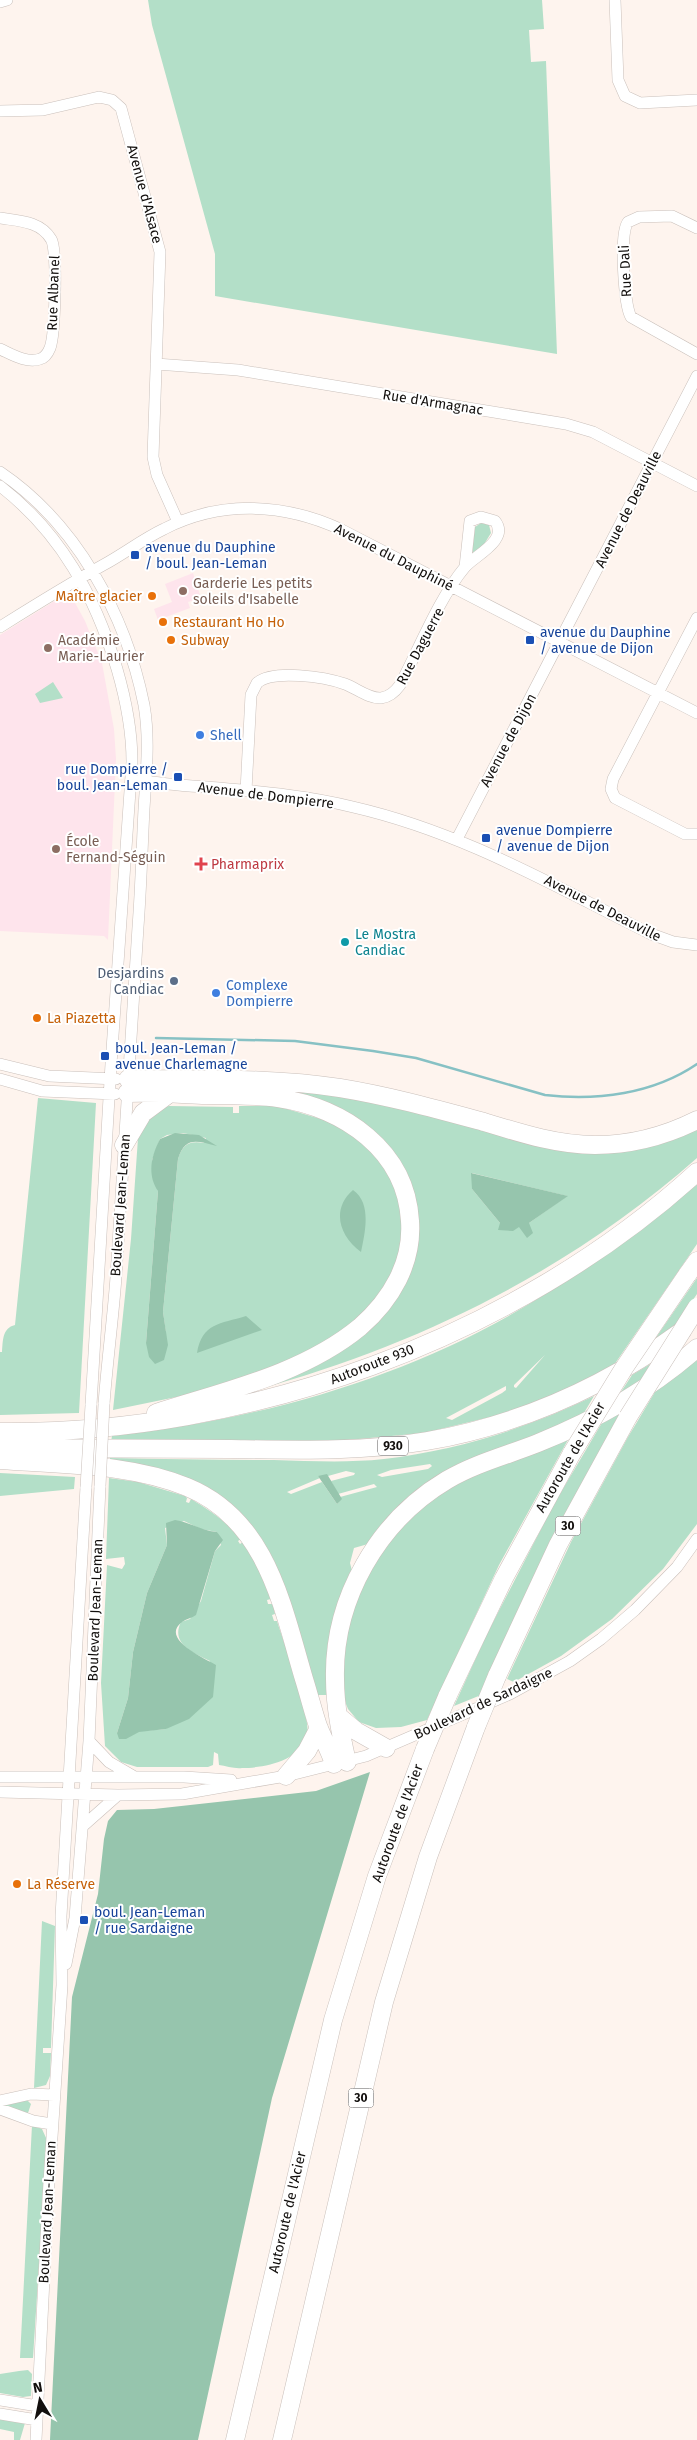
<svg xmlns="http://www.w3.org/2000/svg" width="697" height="2440" font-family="'Fira Sans',sans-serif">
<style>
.education{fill:#fee4ec}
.green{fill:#b3dfc8;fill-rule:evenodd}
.forest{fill:#96c5ad}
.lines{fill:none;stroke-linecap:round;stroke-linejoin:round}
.stream{stroke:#87c1c4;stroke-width:2.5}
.minor-casing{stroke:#cac0bb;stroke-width:12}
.highway-casing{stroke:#cac0bb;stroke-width:19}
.minor{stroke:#fff;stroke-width:11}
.highway{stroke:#fff;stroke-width:18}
.minor-bridge-casing{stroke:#cac0bb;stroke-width:12;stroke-linecap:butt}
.highway-bridge-casing{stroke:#cac0bb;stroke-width:19;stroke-linecap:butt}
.minor-bridge{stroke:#fff;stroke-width:11}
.highway-bridge{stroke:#fff;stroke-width:18}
.transit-dot{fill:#1a4fb4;stroke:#fff;stroke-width:2}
.education-dot{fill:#8d6e63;stroke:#fff;stroke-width:2}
.food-dot{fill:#e8710a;stroke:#fff;stroke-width:2}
.shop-dot{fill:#3f7fe0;stroke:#fff;stroke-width:2}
.health-dot{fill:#e0444e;stroke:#fff;stroke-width:2}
.culture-dot{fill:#0f9aa8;stroke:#fff;stroke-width:2}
.service-dot{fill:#5c6f8a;stroke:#fff;stroke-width:2}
.labels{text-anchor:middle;stroke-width:4;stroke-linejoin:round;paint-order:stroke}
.shield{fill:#fff;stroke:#595756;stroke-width:1}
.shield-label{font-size:12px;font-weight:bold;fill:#120f0d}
.street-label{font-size:14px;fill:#120f0d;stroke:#fff}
.transit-label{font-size:14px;fill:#164399;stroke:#fff;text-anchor:start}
.education-label{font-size:14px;fill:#785e54;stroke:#fff;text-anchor:start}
.food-label{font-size:14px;fill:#c56008;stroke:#fff;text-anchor:start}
.shop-label{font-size:14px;fill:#366cbe;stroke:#fff;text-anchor:start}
.health-label{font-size:14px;fill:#be3a42;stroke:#fff;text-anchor:start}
.culture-label{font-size:14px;fill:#0d838f;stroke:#fff;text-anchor:start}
.service-label{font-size:14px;fill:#4e5e75;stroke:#fff;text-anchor:end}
</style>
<rect width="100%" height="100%" fill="#fef4ee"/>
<!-- education -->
<path class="education" d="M193,573L201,598L188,602L190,608L158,620L154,609L172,602L165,584Z
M69,592L85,621L102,663L114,729L116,759L108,940L104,936L0,931V635Z"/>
<!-- green -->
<path class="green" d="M148,0H542L544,29L529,30L531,62L546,61L557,354L215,296V254L152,25Z
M481,523L489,525L491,533L483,546L472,553L475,527Z
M53,682L63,698L40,703L35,694Z
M291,1087L344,1093L545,1145L697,1127V1158C564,1275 411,1349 241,1394L321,1359L412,1261L392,1153L270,1092ZM472,1173L567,1196L529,1223L519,1227L500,1223L472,1189Z
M38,1098L96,1103L79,1413L0,1415V1352H2C3,1341 2,1328 15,1325Z
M169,1106L233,1107V1113H239V1106H277L341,1125L378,1155L398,1190L404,1240L394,1275L359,1319L324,1344L278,1366L191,1394L113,1410L131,1239L138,1138L146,1119L161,1108ZM183,1133L206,1138L204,1143C189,1140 182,1145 178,1159L163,1312L166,1333L146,1343L158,1191L152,1160L160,1139L167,1135Z
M697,1181V1244L614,1365L579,1384L507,1413L424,1433L337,1441L111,1442L112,1436C274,1418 438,1370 574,1275C616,1245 656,1212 697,1181ZM545,1355L516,1388L514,1387V1385ZM506,1386V1390L502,1393L452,1420L446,1418Z
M697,1278V1294L675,1326L655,1339Z
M697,1359V1524L663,1569L612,1619L561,1656L514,1682L507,1679L571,1542L628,1437L658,1387Z
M652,1363L639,1385L617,1398L632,1375Z
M594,1396L581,1418L486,1456L368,1544L354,1548L350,1563L352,1571L328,1695H318L275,1563L259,1537L235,1509L110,1465V1458C165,1459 219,1460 274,1460C310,1461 348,1463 384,1459C458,1450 528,1428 594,1396ZM430,1464L432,1466L428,1469L382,1477L377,1475L391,1470ZM346,1471L355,1473L354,1475L331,1481L338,1494L374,1484L377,1487L340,1497L341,1499L337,1504L322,1482L291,1494L287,1492L320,1478L318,1476H328Z
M624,1409L481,1695L454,1706L487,1634L554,1504L603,1421Z
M569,1438L499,1565L427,1720L401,1727L376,1728L359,1722L348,1709L344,1699L342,1668L352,1605L390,1537L426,1502L466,1479Z
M0,1473L75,1477L74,1489L0,1496Z
M109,1478L138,1482L185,1496L187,1498L186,1502L189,1503L191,1499C209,1510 228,1522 241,1539L238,1541L240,1544L243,1542L256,1563L271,1599L267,1600L268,1604H273L275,1614L272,1615L274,1621H277C284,1644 312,1716 307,1736C300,1761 264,1768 242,1768C235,1769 226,1766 219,1765L218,1754L214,1752L213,1765L208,1767H137L121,1762L105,1746L101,1683L107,1565L122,1569L125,1564L124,1557L106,1559ZM184,1521L201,1529L217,1532L221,1545L215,1551L201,1601L190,1619L181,1622C170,1644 194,1653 210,1661L166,1729L117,1733L128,1698L133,1652L147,1593L167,1545L165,1528Z
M42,1921L55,1926L51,2048H43V2053H51L50,2076L46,2085L34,2088Z
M27,2100L31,2104L28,2113L5,2106V2104Z
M32,2125L42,2129L47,2140L33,2358H20Z
M19,2371L28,2370L32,2374L31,2396L23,2397L0,2393V2374Z
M0,2418L25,2423L20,2440H14V2432L0,2429Z"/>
<!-- forest -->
<path class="forest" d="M175,1133L199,1135L217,1146C197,1141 185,1136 178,1159L163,1312L168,1345L164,1360L155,1364L149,1357L146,1343L158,1191C147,1175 151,1156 160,1139Z
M471,1173L568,1196L529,1223L533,1233L527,1238L519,1227L513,1231L498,1230L500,1223L472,1189Z
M353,1190C372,1203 365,1233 361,1252C339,1236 331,1209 353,1190Z
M246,1316L262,1330L197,1353C202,1323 220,1324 246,1316Z
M327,1474L342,1499L337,1504L318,1476Z
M175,1520C190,1522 202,1531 217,1532L223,1540L215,1551L196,1615C192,1618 186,1619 182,1622C159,1639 207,1659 216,1665L213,1697L189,1719L166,1729L139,1732L126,1739H119L117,1733L128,1698L133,1652L147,1593L167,1545L166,1523Z
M370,1772L272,2098L198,2440H50L72,1997L98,1894L104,1839L108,1821L117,1810L154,1809L316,1791Z"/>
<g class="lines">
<!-- stream -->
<path class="stream" d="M156,1038L295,1041L373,1051L416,1058L545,1095C597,1101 653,1094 697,1064"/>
<defs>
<path id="minor" d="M615,0L618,80L625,96L640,103L697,100
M0,2L7,0
M0,111L43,110L99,97L112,100L121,108L160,252L153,457L157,475L178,522
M0,218C19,221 40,221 51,239C58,249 55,335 50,348C48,353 44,358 40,359C27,364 11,354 0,349
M697,228L672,216L639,217L628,222C619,233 624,305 631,317L697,354
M156,364L238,370L566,424L593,432L697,486
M0,472C77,524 126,615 144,705C150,739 146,775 144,809C142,848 141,888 138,927C130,1044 124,1160 116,1277C113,1319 107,1362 104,1404
M0,486C61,533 95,596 117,669C126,700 132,729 132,762L111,1064L91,1405
M697,618L613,779L611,789L615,798L685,834H697
M0,627C35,605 69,584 105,564C125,553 143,539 164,529C221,500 283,503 340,529L697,713
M140,780C166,785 193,786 219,788C264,792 309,796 353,807C462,832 552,885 651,934L673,942L697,945
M246,791L251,695L257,683C273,669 325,677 345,684C356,688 369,699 381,698C390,697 395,692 400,685C419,649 439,598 465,567C474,556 510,540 495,521L481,517L470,521L465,567
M457,839L697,376
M0,1064L49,1076L116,1079
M0,1079L42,1091L115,1094
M89,1741L109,1762L133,1776
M0,1777H184L231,1780
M0,1792L118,1795L182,1794L286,1776L366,1756L510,1694L570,1661L601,1639L635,1610L677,1567L697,1539
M83,1826L118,1795
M66,1964L75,1918L89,1741L100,1486
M0,2101L31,2094L54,2095
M0,2109L33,2121L52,2124
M0,2400L38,2406
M0,2414L37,2420
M36,2440L48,2198L62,1985L61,1916L86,1487"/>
<path id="highway" d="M128,1079C198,1080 270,1077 340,1088C389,1096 436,1109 484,1122C520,1133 557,1145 595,1145C631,1145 665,1136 697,1120
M127,1093C153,1092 180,1094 206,1095C230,1095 255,1095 278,1098C344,1108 406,1150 410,1221C413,1263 391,1300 360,1327C303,1374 225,1391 156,1413
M124,1145L143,1113L170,1093
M687,1275L697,1261
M0,1432C247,1435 514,1339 697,1172
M0,1448C77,1448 154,1449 231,1449C296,1450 362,1452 427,1441C519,1425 606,1386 682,1331
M0,1460C61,1465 129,1463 187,1487C267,1520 282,1605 304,1679C309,1695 313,1711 318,1726C323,1739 330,1751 334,1764
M497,1676L558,1545L628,1417
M447,1697L504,1578L572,1453
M338,1716L356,1731L386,1748
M347,1762C341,1735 335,1707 335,1679C333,1599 378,1521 447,1480C476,1463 508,1455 538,1443C595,1420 651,1389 697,1348
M286,1776L307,1751L319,1728
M235,2440L333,2020L377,1876L425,1749
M282,2440L384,2002L428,1857L476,1727"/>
</defs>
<!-- minor casing -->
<use href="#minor" class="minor-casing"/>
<!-- highway casing -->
<use href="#highway" class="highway-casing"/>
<!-- minor -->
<use href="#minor" class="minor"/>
<!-- highway -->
<use href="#highway" class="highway"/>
<defs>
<path id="minor-bridge" d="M100,1486L104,1404
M86,1487L91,1405"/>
<path id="highway-bridge" d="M628,1417L697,1307
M572,1453L624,1368L687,1275
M476,1727L497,1676
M425,1749L447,1697"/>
</defs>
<!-- minor-bridge casing -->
<use href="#minor-bridge" class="minor-bridge-casing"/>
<!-- highway-bridge casing -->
<use href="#highway-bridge" class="highway-bridge-casing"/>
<!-- minor-bridge -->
<use href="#minor-bridge" class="minor-bridge"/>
<!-- highway-bridge -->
<use href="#highway-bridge" class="highway-bridge"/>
</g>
<!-- markers -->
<g class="transit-dot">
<rect x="130" y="550" width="10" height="10" rx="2.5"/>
<rect x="525" y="635" width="10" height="10" rx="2.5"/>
<rect x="173" y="772" width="10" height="10" rx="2.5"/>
<rect x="481" y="833" width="10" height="10" rx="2.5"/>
<rect x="100" y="1051" width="10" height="10" rx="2.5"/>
<rect x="79" y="1915" width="10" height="10" rx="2.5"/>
</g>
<g class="education-dot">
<circle cx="183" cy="591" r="5"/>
<circle cx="48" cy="648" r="5"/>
<circle cx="56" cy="849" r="5"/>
</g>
<g class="food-dot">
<circle cx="152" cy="596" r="5"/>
<circle cx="163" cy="622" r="5"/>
<circle cx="171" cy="640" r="5"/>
<circle cx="37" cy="1018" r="5"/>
<circle cx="17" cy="1884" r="5"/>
</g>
<g class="shop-dot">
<circle cx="200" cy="735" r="5"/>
<circle cx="216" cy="993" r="5"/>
</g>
<path class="health-dot" d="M198.5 856.5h5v5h5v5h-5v5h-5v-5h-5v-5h5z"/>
<circle class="culture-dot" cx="345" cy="942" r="5"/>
<circle class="service-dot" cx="174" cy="981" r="5"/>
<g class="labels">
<!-- shield labels -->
<g class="shield">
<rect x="378" y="1436.5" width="30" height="19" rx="4"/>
<rect x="555.5" y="1516.5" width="25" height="19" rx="4"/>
<rect x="348.5" y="2088.5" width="25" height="19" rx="4"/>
</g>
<g class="shield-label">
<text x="393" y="1450">930</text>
<text x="568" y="1530">30</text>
<text x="361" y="2102">30</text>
</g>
<!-- street labels -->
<g class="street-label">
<text transform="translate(145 194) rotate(75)" y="5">Avenue d'Alsace</text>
<text transform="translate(625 271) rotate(-93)" y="5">Rue Dali</text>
<text transform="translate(53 293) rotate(-88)" y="5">Rue Albanel</text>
<text transform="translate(433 402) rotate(9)" y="5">Rue d'Armagnac</text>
<text transform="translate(628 509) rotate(-63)" y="5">Avenue de Deauville</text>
<text transform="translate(394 557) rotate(27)" y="5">Avenue du Dauphiné</text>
<text transform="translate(420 646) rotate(-62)" y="5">Rue Daguerre</text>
<text transform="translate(508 740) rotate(-62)" y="5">Avenue de Dijon</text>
<text transform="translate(266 795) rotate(7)" y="5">Avenue de Dompierre</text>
<text transform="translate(603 908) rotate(27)" y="5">Avenue de Deauville</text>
<text transform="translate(120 1205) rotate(-86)" y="5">Boulevard Jean-Leman</text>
<text transform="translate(372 1364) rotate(-21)" y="5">Autoroute 930</text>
<text transform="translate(570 1457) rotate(-60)" y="5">Autoroute de l'Acier</text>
<text transform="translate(95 1610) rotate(-88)" y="5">Boulevard Jean-Leman</text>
<text transform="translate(483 1703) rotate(-25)" y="5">Boulevard de Sardaigne</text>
<text transform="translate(397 1823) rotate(-70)" y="5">Autoroute de l'Acier</text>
<text transform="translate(47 2212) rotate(-87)" y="5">Boulevard Jean-Leman</text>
<text transform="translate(287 2212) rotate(-77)" y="5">Autoroute de l'Acier</text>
</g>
<!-- transit labels -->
<g class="transit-label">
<text x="145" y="552">avenue du Dauphine<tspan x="145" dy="16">/ boul. Jean-Leman</tspan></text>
<text x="540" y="637">avenue du Dauphine<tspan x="540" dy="16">/ avenue de Dijon</tspan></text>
<text x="168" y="774" text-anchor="end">rue Dompierre /<tspan x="168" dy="16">boul. Jean-Leman</tspan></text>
<text x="496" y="835">avenue Dompierre<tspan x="496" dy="16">/ avenue de Dijon</tspan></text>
<text x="115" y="1053">boul. Jean-Leman /<tspan x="115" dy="16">avenue Charlemagne</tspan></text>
<text x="94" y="1917">boul. Jean-Leman<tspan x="94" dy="16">/ rue Sardaigne</tspan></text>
</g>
<!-- education labels -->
<g class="education-label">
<text x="193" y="588">Garderie Les petits<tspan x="193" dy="16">soleils d'Isabelle</tspan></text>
<text x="58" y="645">Académie<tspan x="58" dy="16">Marie-Laurier</tspan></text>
<text x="66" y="846">École<tspan x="66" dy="16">Fernand-Séguin</tspan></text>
</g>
<!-- food labels -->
<g class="food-label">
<text x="142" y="601" text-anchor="end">Maître glacier</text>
<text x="173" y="627">Restaurant Ho Ho</text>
<text x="181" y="645">Subway</text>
<text x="47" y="1023">La Piazetta</text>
<text x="27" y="1889">La Réserve</text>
</g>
<!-- shop labels -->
<g class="shop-label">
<text x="210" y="740">Shell</text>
<text x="226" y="990">Complexe<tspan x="226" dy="16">Dompierre</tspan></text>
</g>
<!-- health labels -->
<g class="health-label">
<text x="211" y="869">Pharmaprix</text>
</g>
<!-- culture labels -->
<g class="culture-label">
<text x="355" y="939">Le Mostra<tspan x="355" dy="16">Candiac</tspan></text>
</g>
<!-- service labels -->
<g class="service-label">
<text x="164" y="978">Desjardins<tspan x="164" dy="16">Candiac</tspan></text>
</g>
</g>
<!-- north arrow -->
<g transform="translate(40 2400) rotate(350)" stroke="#ffffff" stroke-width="4" paint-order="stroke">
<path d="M0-4L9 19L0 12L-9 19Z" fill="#120f0d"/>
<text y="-8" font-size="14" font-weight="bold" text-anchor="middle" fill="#120f0d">N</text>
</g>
</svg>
